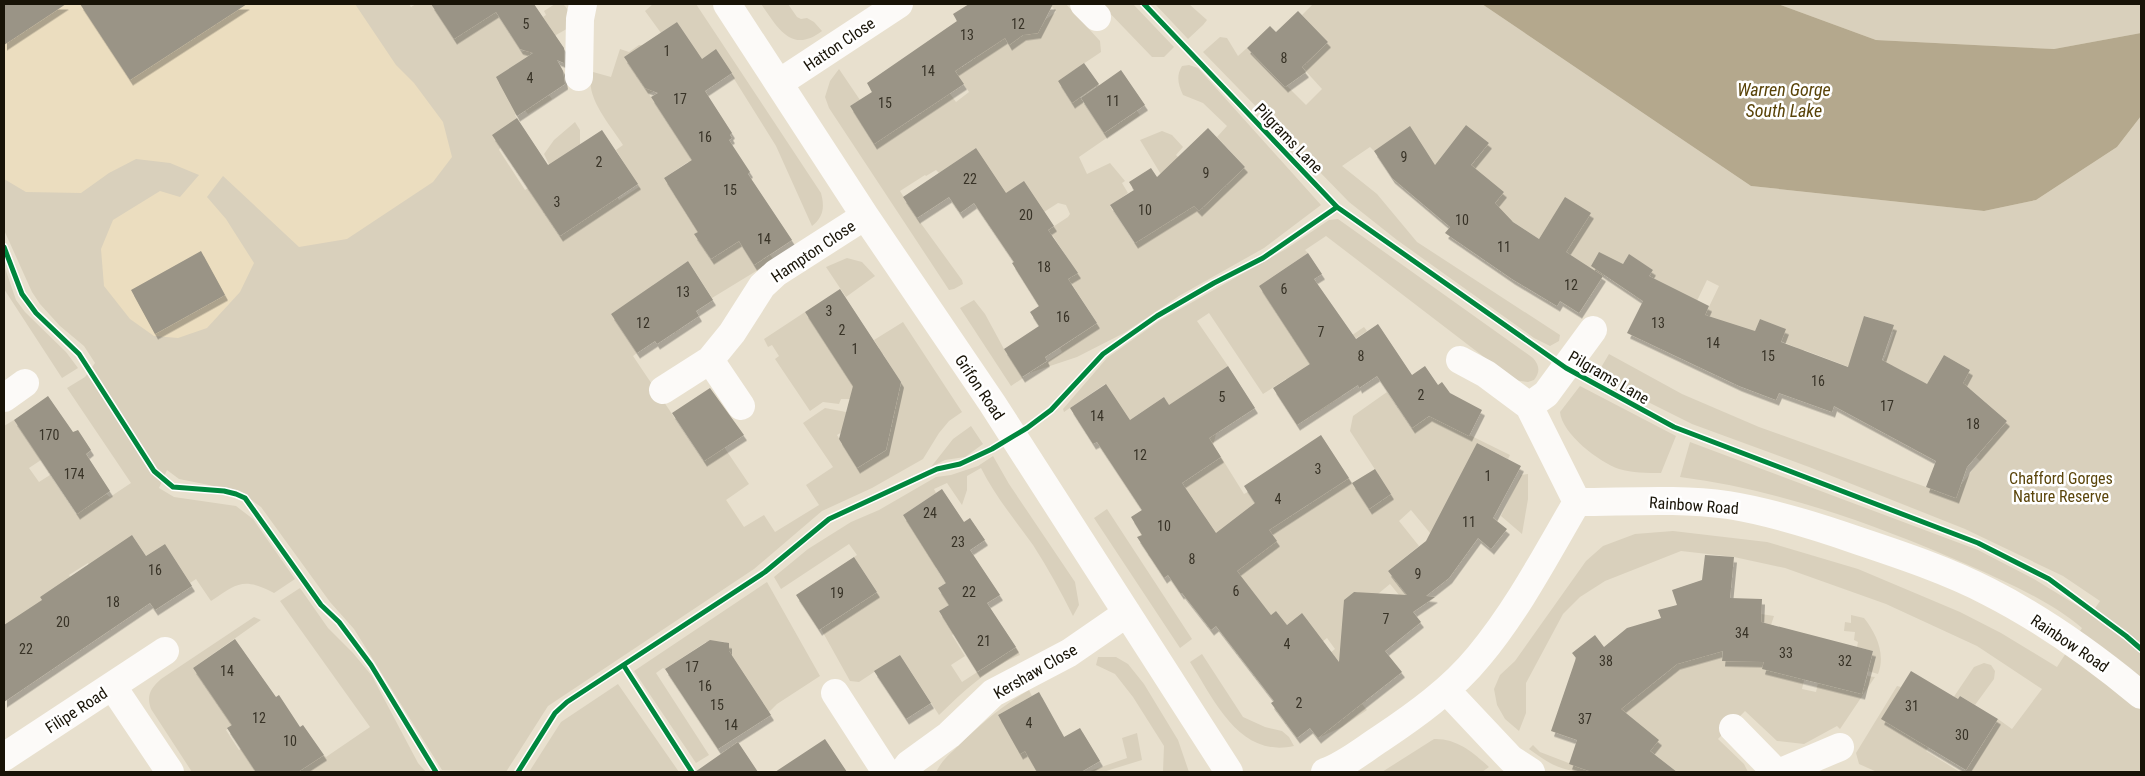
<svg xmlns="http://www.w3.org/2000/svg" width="2145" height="776" font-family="'Roboto Condensed',sans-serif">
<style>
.built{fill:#ebddbf}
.green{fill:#d9d0bc}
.water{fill:#b4a88d}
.building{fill:#9a9486;filter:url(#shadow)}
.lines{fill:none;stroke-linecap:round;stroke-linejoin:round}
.minor{stroke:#fcfaf8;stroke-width:28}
.cycleway-casing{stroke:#fff;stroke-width:8}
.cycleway{stroke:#00873e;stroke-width:5}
.labels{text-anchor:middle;stroke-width:5;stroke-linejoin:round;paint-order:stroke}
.number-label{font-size:14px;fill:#383327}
.street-label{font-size:16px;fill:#181307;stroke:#fff}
.park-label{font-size:16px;fill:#5b450b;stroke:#fff}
.water-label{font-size:18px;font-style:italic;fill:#594308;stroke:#fff}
</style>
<defs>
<filter id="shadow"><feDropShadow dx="3" dy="5.5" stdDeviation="0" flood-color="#0004"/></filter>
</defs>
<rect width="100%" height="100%" fill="#e8e0ce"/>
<!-- built -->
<path class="built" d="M4,4H404L756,546L263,481L4,210Z"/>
<!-- green -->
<path class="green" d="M355,4H409L411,7L416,4H447L456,18L445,25L454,39L495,11L522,52L552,31L543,17L546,15L544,11L555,4H563C570,11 572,17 572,26L556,35L555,41L546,44L500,75L516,83L532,106L549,95L552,99L528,114L524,109L515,115L517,118L499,150L525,190L528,188L560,236L577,224L544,154L554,140L575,122L580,130V153L610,187L619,200L639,187L616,150L623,145C611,126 582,94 593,72L611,77L620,49L629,52L639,45L697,53L677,22L661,33L645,11L653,4H696L821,193C825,208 823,217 812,226L776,146L716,50L649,94L694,163L688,162L664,178L674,194L698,177L724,217L695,234L711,259L739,241L754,265L770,255L774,260L712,298L688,261L653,285L682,327L675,333L647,290L611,314L637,353L633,356L703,460L724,447L749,484L726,500L744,527L764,515L775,532L819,505L806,485L833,467L803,423L825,408L846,412L852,426L837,435L857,468L886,450L901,383L883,354L860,390L850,399H841L839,404L823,402L810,411L775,359L779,356L772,345L768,347L764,339L805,312L844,371L879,348L874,340L903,322L962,412L949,421L939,433L923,459L872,488L822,511L754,569L548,706L506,772L442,770L354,629L330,602L261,507L239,491L179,479L167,470L159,488L174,497L236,506L253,519L295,579L274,593C243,577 238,583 211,601L196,579L190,583L165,544L146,556L132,535L97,577L88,563L69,575L101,624L62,583L40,597L46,606L12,635L4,625V426L14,420L41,460L29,468L39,482L50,475L76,514L106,494L110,497L131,483L67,388L85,377L95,363L84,346L60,326L40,304L32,292L4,230V179L26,192L81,193L109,173L136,159L170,163L199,175L180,197L160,191L113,220L101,249L104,286L130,319L154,336L178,338L207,328L240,292L254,263L226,219L207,197L223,176L299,247L347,239L433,182L452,157L443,122L414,83L396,65Z
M761,4H788L797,17L801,19L807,18L814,22L822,31C791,55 777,26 761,4Z
M982,4L1009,44L1029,31L1038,32L1042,22L1056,12L1050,4H1066L1100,41L1101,52L1058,81L1072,103L1080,97L1104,133L1137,111L1140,115L1079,157L1087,174L1110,163L1125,181L1122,183L1128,193L1110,206L1134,243L1181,214L1165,181L1140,140L1162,131L1172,135L1183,147L1176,155L1184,163L1168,179L1199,211L1245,167L1217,137L1227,126L1203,103L1183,95C1178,84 1176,76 1182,66L1189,65L1198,68L1321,205L1264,248L1179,296L1124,333L1077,357L1029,373L1062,352L1060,348L1097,323L1071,283L1038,304L1036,301L1077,273L1053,236L1020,258L1015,252L1068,217L1070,214L1066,205L1058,203L1044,212L983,209L976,148L939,173L936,170L926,176L925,175L900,191L917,218L962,280L963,284L954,289L949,290L829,108L825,97L830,81L839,69L860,100L850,106L874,143L921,113L897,77L946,88L956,102L969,92L936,42L942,38L962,67L998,42Z
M1101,4H1133L1174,47L1164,57H1152Z
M1155,4H1189L1207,20L1203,25L1188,39Z
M1313,4H1482L1751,186L1984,211L2036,200L2117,147L2141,116V772H1965L1998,719L2012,729L2042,689L1977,646L1886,604L1785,568L1734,557L1681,551L1605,581L1580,597L1563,614L1526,683V713L1519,731L1505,719L1497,705L1494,689L1500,675L1515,661L1586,561L1603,546L1635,534L1673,531L1767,542L1858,569L1960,612L2001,633L2057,667L2082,628C2049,600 2006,582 1966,564C1874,524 1780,490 1680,477L1690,442L1978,550L2034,579L2091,614L2100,601L2063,576L1965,529L1809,467L1692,424L1596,376L1609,354L1682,394L1759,427L1926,487L1960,486L1980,461L1976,457L2007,421L1970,389L1954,398L1970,370L1944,355L1920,396L1910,375L1893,366L1886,369L1864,394L1886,356L1894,332L1892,331L1893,325L1865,316L1849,367L1804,350L1787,395L1779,393L1797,348L1781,341L1785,329L1760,319L1755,331L1742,333L1702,314L1706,313L1719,286L1707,280L1694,307L1643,301L1635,296L1653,270L1629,255L1612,280L1605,275L1603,276L1565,252V198L1539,239L1498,212L1493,206L1504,192L1490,181L1478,195L1460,180L1489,143L1466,125L1435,165L1410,127L1374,151L1370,147L1342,166L1377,194L1417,242L1560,335L1559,341L1550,346L1534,338L1397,240L1349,202L1203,52L1220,37L1227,38L1238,56L1247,48L1284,86L1286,85L1306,105L1322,89L1302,67L1328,42L1302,15Z
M1778,4H2141V33L2054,49L1876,40Z
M1338,219L1533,358C1540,366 1540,372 1534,380L1528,382L1514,380L1326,236L1305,250L1308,253L1259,286L1311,363L1364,327L1367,331L1320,362L1342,396L1318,412L1307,409L1286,379L1263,394L1209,313L1197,321L1228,366L1192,390L1219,431L1216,434L1213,446L1171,409L1164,397L1130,420L1105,384L1064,412L1063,409L1107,358L1159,321L1286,249L1329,220Z
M847,258L862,262L875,276L846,297L826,267Z
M4,265L16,300L25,312L66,352L78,368L62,378L4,289Z
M974,300L985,314L1004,349L1023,378L1011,386L960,308Z
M1580,386L1676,436L1661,473C1647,473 1632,473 1619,469C1599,462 1562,434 1560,412Z
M1387,392L1412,428L1454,399L1443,422L1510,455L1508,459L1477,443L1451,552L1430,533L1411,510L1399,521L1419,546L1388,571L1417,607L1412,611L1390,584L1367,603L1358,592H1354L1344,600L1354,685L1366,701L1362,704L1367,710L1342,727L1318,738L1310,728L1276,696L1335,649L1327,638L1287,670L1302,613L1287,625L1276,611L1271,615L1239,575L1196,603L1251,560H1153L1148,555L1205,517L1193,499L1178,509L1167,493L1221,457L1244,494L1248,492L1271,528L1308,505L1282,464L1313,501L1349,478L1369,509L1391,494L1350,431L1353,416Z
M971,426L983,444L965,457L945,460L931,467L953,439Z
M993,456L1009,484L1075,582L1079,605L1073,616C1061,592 1048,568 1033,545C1015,520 995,496 981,468L967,476V490L962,505L947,483L934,489L936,493L903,515L925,548L943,563L936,568L944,581L972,566L938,588L949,605L939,611L947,624L991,610L952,635L965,656L951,665L962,682L1016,647L1020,655C988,668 964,691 939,715L900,655L859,682L850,681L821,629L877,592L854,557L857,555L849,544L781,589L774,577L808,549L851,522L879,510L936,477L951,475L978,466Z
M1528,474V499L1522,534L1501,516L1521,475Z
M1107,509L1192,639L1180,648L1094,518Z
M767,582L820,676L777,704L759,722L729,659V648L725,642L716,641L709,646L706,642L665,669L663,668L656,673L709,755L696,763L634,671Z
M300,588L328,628L353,653L372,676L418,763L426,772H298L324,755L326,757L370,727L280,601Z
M1761,614L1774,616L1771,625H1774L1763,669L1799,678L1810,636L1814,637L1802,689L1816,692L1818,683L1859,693L1862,684H1865L1867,676L1875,677L1840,729L1837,726L1804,744L1777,741L1745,711L1718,739L1744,764L1748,772H1677L1650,751L1646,730L1612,772H1597L1620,708L1665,674L1663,668L1724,622L1722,661Z
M1851,615L1864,618C1876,633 1886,654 1878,674L1868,671L1873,651L1857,647L1858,642L1854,640L1855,632L1844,631L1845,622L1851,623Z
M254,617L261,620L193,668L233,725L226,730L239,750L285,721L254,769L256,772H192L151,709C146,695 151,688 161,679Z
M1202,654L1243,717L1265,727L1282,731L1289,737L1294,746C1239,758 1215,701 1190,662Z
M1098,657H1116L1128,664L1144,684L1178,740L1189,772H1163L1164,746L1133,697L1115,674L1096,665Z
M1984,663L1991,665L1995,671L1994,679L1975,705L1960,696L1926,751L1960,772H1877L1859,764L1856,753L1897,686L1901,687L1882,719L1915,739L1953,698L1974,667Z
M618,684L679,772H529L561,722Z
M1029,690L1032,696L998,715L1020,753L1061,731L1064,737L1035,767L1037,772H936C944,758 947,757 958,746C981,724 1002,706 1029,690Z
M1137,733L1142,760L1103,772H1087L1127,758L1122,738Z
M1434,739C1456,738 1473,752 1489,767L1482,772H1382Z
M1533,745L1540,752L1592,772C1563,772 1552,766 1529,749Z"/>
<!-- water -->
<path class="water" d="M1482,4H1778L1876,40L2054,49L2141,33V116L2117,147L2036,200L1984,211L1751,186Z"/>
<!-- building -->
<path class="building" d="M4,4H66L4,45Z
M80,4H247L130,80Z
M431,4H534L564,48V63L557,60L563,71L565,84L517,116L496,77L533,53L520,49L496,12L454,39Z
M969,4H1053L1038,33L1023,35L1009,45L1005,38L955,71L964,84L874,144L850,106L872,92L867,83L957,21L953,14Z
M1298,11L1328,42L1302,67L1306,72L1285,87L1247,48L1270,26L1276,32Z
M677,22L702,59L716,49L732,73L705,91L732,133L730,135L732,138L729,140L750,172L748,174L792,240L754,265L739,241L711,259L694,234L698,232L664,178L692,160L651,97L658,93L645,88L624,57Z
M1084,63L1099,84L1072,103L1058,81Z
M1121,70L1145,105L1104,133L1081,98Z
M517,118L548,165L602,130L638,184L560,236L492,135Z
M1466,125L1489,143L1471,165L1504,192L1495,203L1513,222L1539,239L1565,197L1591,213L1566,252L1603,276L1579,313L1560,301L1557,306L1512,279L1445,233L1450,227L1392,178L1374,151L1410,126L1435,165Z
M1208,128L1245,167L1199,211L1194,206L1135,243L1110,205L1134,190L1129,182L1151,168L1157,177Z
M976,148L1006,193L1024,181L1054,226L1048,230L1078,273L1068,279L1097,323L1045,357L1047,361L1022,377L1004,349L1039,326L1030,312L1039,306L1012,263L1014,262L974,203L960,213L949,197L917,218L903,197Z
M201,251L225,295L155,334L131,290Z
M1599,252L1623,264L1629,254L1653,270L1649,276L1709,306L1705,315L1755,331L1760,319L1786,329L1781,342L1848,367L1864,316L1894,325L1882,360L1927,384L1944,355L1970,370L1963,383L2007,421L1967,467L1956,498L1926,487L1936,461L1834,406L1832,412L1779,393L1776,400L1739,386L1627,333L1643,301L1591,266Z
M1308,253L1322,274L1314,279L1356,339L1378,324L1412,375L1425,366L1438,385L1442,382L1450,393L1482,410L1469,436L1429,416L1412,428L1377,376L1359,388L1358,385L1297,425L1273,388L1310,364L1259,286Z
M688,261L713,300L696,311L699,316L657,344L655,341L637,353L611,314Z
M840,289L901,382L886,450L857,468L839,439L853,386L805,312Z
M1228,366L1255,408L1209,438L1221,457L1182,483L1216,533L1255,503L1244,486L1321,435L1349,478L1269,530L1277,541L1237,571L1271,615L1276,611L1287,625L1302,613L1339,662L1344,600L1354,592L1407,595L1388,571L1426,541L1477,443L1521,466L1493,518L1507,529L1491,549L1478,538L1449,578L1426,596L1435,597L1413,612L1421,622L1385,651L1402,672L1318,738L1310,728L1297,738L1271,703L1274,701L1216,626L1211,630L1182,593L1181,594L1168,575L1164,578L1137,537L1142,535L1131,517L1142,510L1097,442L1093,444L1070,408L1106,384L1130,420L1164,397L1169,405Z
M710,388L744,435L704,461L672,413Z
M48,396L73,432L78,430L91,450L86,454L110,491L77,514L14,420Z
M1375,469L1391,494L1369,509L1352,483Z
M942,489L964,522L970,518L985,540L970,550L1000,595L987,603L1016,647L977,672L939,611L949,605L938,588L946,583L903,515Z
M132,535L146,556L165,544L192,586L155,610L150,603L4,702V625L42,600L40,597Z
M1705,555L1734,557L1730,598L1762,599L1761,622L1873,651L1862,694L1762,669L1764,662L1722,661L1723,651L1677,664L1621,709L1659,740L1650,751L1677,772H1592L1569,764L1577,740L1551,731L1576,658L1572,653L1595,635L1604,647L1627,628L1661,618L1658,610L1677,605L1672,590L1702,580Z
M854,557L877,592L819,630L796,595Z
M235,639L276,697L279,695L300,727L303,725L324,755L298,772H256L227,728L232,725L193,668Z
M710,640L729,643V651L771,715L718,749L665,669Z
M900,655L931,703L906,719L874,671Z
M1911,671L1958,699L1960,696L1998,719L1966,770L1881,719Z
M1039,692L1064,737L1080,728L1100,761L1081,772H1037L1025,751L1020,754L998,715Z
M825,739L847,772H775Z
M738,742L758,772H695Z"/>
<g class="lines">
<!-- minor -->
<path class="minor" d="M727,4L865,216L992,403L1229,772
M1084,4L1097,17
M579,77L580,19L583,4
M779,83L899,4
M710,360L741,406
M1460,360L1486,374L1529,406
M663,390L710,360L732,333L762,286L776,273L865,216
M4,398L25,383
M1577,502L1529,406L1546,394L1593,330
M113,687L170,772
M1446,690L1511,759L1531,772
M835,693L886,772
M1733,728L1776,772
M4,757L165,651
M903,772L909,764L949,735L993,693L1069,653L1127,613
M1325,772C1345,765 1363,750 1380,739C1416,715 1452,689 1479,656C1518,609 1546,555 1577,502C1627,502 1678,498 1728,505C1772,512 1816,526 1859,541C1901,555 1949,571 1989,592C2044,620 2094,656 2141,695
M1781,772L1840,747"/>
<defs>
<path id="cycleway" d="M1144,4L1337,207L1566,368L1674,427L1978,543L2049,579L2126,636L2141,649
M4,247L22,294L36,313L79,354L154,471L173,487L224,491L236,494L245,498L321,605L339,622L371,665L436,772
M624,666L692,772
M518,772L555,713L567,702L765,572L829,519L937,469L960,464L992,449L1027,428L1051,410L1103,354L1157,316L1214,283L1263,258L1337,207"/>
</defs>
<!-- cycleway casing -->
<use href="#cycleway" class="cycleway-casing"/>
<!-- cycleway -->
<use href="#cycleway" class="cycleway"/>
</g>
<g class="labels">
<!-- number labels -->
<g class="number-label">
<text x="526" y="29">5</text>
<text x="1018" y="29">12</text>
<text x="967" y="40">13</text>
<text x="667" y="56">1</text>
<text x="1284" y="63">8</text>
<text x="928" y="76">14</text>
<text x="530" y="83">4</text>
<text x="680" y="104">17</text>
<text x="1113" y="106">11</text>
<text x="885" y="108">15</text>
<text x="705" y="142">16</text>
<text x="1404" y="162">9</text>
<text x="599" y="167">2</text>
<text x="1206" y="178">9</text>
<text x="970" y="184">22</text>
<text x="730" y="195">15</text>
<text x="557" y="207">3</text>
<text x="1145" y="215">10</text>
<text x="1026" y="220">20</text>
<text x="1462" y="225">10</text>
<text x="764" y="244">14</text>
<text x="1504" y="252">11</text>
<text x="1044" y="272">18</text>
<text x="1571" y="290">12</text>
<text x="1284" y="294">6</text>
<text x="683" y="297">13</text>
<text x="829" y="316">3</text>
<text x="1063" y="322">16</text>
<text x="643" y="328">12</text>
<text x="1658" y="328">13</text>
<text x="842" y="335">2</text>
<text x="1321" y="337">7</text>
<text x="1713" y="348">14</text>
<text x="855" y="354">1</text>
<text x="1361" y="361">8</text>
<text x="1768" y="361">15</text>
<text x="1818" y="386">16</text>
<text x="1421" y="400">2</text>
<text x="1222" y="402">5</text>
<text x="1887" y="411">17</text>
<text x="1097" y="421">14</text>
<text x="1973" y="429">18</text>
<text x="49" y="440">170</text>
<text x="1140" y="460">12</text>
<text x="1318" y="474">3</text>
<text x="74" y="479">174</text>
<text x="1488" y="481">1</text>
<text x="1278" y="504">4</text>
<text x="930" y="518">24</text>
<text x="1469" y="527">11</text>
<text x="1164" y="531">10</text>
<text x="958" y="547">23</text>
<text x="1192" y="564">8</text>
<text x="155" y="575">16</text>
<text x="1418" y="579">9</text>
<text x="1236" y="596">6</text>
<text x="969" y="597">22</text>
<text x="837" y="598">19</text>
<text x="113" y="607">18</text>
<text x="1386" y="624">7</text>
<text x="63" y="627">20</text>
<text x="1742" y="638">34</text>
<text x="984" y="646">21</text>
<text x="1287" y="649">4</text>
<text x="26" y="654">22</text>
<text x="1786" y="658">33</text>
<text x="1606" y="666">38</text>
<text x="1845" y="666">32</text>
<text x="692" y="672">17</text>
<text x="227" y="676">14</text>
<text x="705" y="691">16</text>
<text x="1299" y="708">2</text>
<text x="717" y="710">15</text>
<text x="1912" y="711">31</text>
<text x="259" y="723">12</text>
<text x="1585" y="724">37</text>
<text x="1029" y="728">4</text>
<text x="731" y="730">14</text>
<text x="1962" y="740">30</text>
<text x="290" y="746">10</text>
</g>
<!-- street labels -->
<g class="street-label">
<text transform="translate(839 44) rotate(-34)" y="6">Hatton Close</text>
<text transform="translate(1289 138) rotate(46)" y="6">Pilgrams Lane</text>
<text transform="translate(813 251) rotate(-34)" y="6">Hampton Close</text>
<text transform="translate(1609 377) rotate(30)" y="6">Pilgrams Lane</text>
<text transform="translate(980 387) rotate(56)" y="6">Grifon Road</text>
<text transform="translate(1694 505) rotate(4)" y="6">Rainbow Road</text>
<text transform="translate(2070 643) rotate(34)" y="6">Rainbow Road</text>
<text transform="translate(1035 671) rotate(-30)" y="6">Kershaw Close</text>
<text transform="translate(76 710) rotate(-33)" y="6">Filipe Road</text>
</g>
<!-- park labels -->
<g class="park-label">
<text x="2061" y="484">Chafford Gorges<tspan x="2061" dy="18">Nature Reserve</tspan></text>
</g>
<!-- water labels -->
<g class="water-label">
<text x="1784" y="96">Warren Gorge<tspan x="1784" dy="21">South Lake</tspan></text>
</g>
</g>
<!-- border -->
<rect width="2145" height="776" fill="none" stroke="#181307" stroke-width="10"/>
</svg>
